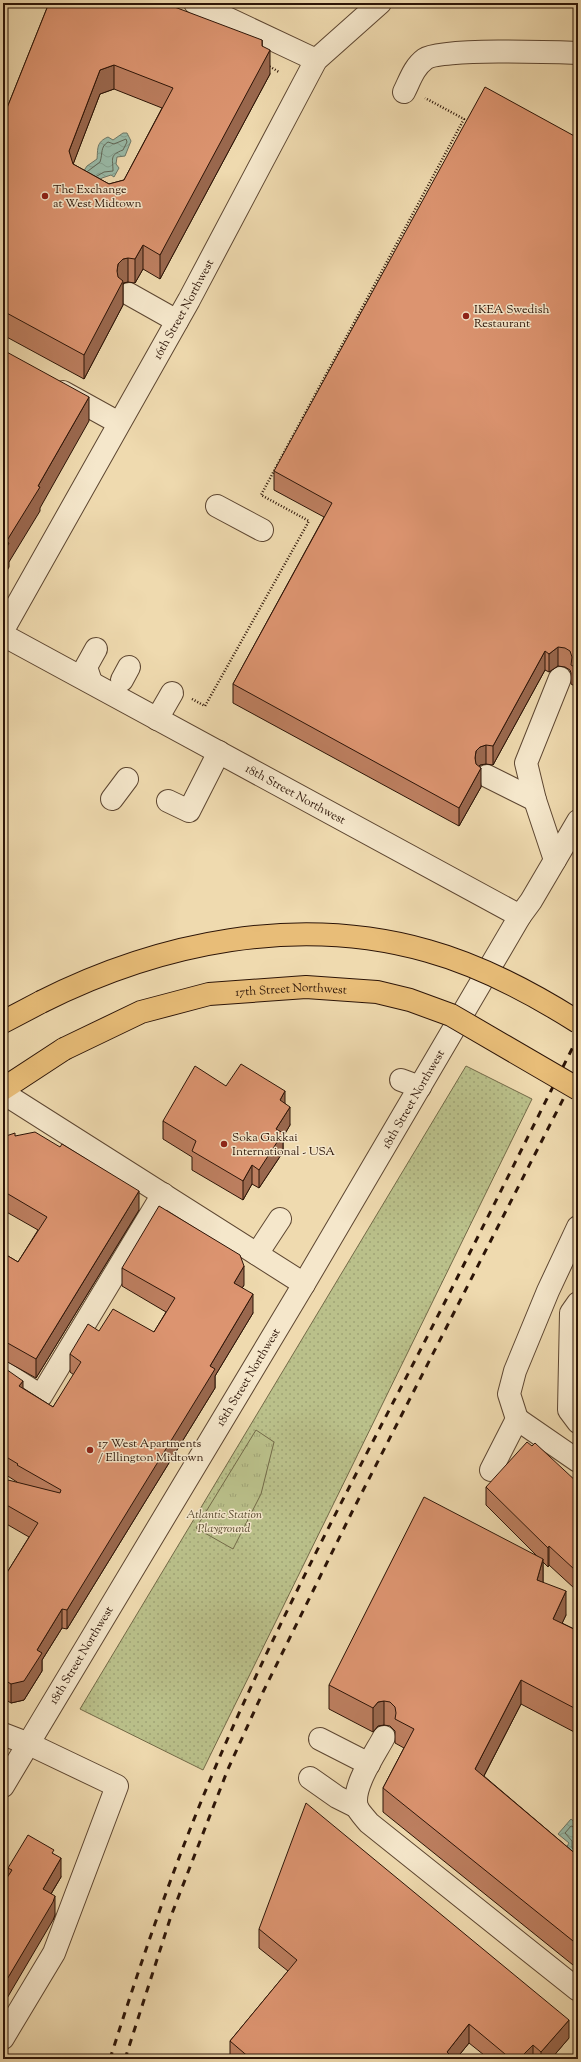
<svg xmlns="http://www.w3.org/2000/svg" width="581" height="2062" font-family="'Sorts Mill Goudy',serif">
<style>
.grass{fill:url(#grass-dots);stroke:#736a48}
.park{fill:url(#park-tufts);stroke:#736a48}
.water{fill:url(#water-waves);stroke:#6e7868}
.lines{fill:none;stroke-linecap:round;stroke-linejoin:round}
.shore{stroke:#636858;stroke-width:1}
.minor-casing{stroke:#5d4631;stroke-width:24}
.major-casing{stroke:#2c1407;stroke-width:24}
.path{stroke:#2c1407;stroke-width:2.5;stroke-dasharray:1 2;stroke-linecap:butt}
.minor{stroke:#f5e7cb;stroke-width:22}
.major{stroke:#e8bd78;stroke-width:22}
.rail{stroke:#2c1407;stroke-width:3;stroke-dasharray:7 7;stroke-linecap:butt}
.major-bridge-casing{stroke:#2c1407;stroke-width:24;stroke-linecap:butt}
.major-bridge{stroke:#e8bd78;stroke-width:22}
.wall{fill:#bd7f60;stroke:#2c1407;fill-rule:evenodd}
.shaded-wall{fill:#9a684e;stroke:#2c1407}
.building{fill:#dc9470;stroke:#2c1407;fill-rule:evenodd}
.poi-dot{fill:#8f2418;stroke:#f5e7cb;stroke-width:1.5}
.labels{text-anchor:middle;stroke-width:3;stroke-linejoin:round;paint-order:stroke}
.poi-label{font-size:12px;fill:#2c1407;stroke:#f5e7cb;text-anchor:start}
.street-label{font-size:12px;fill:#2c1407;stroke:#f5e7cb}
.park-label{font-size:12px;font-style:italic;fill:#57482e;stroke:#f5e7cb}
</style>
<defs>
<pattern id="grass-dots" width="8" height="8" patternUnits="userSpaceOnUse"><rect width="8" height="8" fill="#bac08a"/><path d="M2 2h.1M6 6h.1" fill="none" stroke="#a0a476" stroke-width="1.8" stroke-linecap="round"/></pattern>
<pattern id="park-tufts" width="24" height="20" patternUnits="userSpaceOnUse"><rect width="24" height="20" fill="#bac08a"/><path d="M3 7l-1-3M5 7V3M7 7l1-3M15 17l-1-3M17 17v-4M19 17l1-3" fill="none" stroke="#a0a476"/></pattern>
<pattern id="water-waves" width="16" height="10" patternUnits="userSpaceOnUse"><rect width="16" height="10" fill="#9abba8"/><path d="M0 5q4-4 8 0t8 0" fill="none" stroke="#85a08f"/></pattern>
</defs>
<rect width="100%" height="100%" fill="#efdaaf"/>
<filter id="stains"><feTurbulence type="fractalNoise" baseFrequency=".005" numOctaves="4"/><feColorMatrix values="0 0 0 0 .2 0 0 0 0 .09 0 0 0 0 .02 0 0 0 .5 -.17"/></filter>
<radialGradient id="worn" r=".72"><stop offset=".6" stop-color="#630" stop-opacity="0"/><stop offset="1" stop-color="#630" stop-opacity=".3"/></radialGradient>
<!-- grass -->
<path class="grass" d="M466,1066L532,1099L203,1770L80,1709Z"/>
<!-- park -->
<path class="park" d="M256,1430L274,1442L261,1494L233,1549L196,1528Z"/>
<!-- water -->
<path class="water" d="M123,133H127L131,141L125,156L117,157L116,164L119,168L114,177L111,175L102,178L97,182L83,172L87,166L97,159C98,149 96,142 108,137L113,140Z
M571,1819L578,1825V1858L566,1848L569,1843L558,1834Z"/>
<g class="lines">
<!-- shore -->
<path class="shore" d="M88,171L100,162C103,153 100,147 108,142L114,144L126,139L127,142L123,150C109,155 113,159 113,171L104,172L97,176
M578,1828L571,1826L565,1833L572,1841V1848L578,1853"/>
<defs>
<g id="minor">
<path d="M195,3L316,60"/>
<path d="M404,92C410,80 414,67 425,59C440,48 554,52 578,53"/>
<path d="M129,294L177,321"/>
<path d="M63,392L119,423"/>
<path d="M217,506L262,530"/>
<path id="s1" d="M3,630L189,300L316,60L380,3"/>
<path id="s2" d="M3,635L520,916L304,1284L3,1786"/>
<path d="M122,680L129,667"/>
<path d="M91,682L86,667L96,649"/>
<path d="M157,719L172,693"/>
<path d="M487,776L535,800"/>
<path d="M112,799L127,779"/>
<path d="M168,801L189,811L219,752"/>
<path d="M555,860L535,800L526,763L560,678"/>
<path d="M520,916L531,901L578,821"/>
<path d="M401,1080L420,1087"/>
<path d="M3,1093L304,1284"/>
<path d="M257,1254L280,1219"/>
<path d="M578,1303L571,1313L569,1410L578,1422"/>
<path d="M3,1372L41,1396L163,1194"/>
<path d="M517,1419L509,1394L515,1371L548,1291L578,1227"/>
<path d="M491,1470L517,1419L578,1461"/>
<path d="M3,1734L29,1744L117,1786L54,1953L3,2038"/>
<path d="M384,1737C375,1754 351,1788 357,1807C359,1812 365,1818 369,1823L578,1990"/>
<path d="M320,1739L369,1764"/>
<path d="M310,1778L337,1797L357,1807"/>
</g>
<path id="major" d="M3,1022L41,1002
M3,1089L64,1049"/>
</defs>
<!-- minor casing -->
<use href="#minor" class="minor-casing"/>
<!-- major casing -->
<use href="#major" class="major-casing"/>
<!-- path -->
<path class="path" d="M267,65L279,72
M192,699L205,706L309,521L261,495L464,119L425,98"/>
<!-- minor -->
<use href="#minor" class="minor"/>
<!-- major -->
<use href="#major" class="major"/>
<!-- rail -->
<path class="rail" d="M110,2059C142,1958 176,1859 218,1761C275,1628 343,1499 410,1370C467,1260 522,1148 578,1037
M125,2059L171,1916L228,1769L263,1692L352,1512L578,1070"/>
<defs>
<g id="major-bridge">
<path d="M41,1002C160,942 298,914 428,951C482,966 532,993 578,1022"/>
<path id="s3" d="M64,1049L141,1012L209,994L306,987L377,992L410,1000L451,1015L578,1089"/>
</g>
</defs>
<!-- major-bridge casing -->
<use href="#major-bridge" class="major-bridge-casing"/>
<!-- major-bridge -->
<use href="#major-bridge" class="major-bridge"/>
</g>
<!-- wall -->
<path class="wall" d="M49,3L262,46L270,74L160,279L143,269L135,283L128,282L123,283V305L84,379L3,335V118ZM114,89L162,108L124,180L109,184L73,164L100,94Z
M578,138V688L571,684V673L570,670L565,667L558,666L549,672L545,670L493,765L486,764L480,765L479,767L481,787L459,826L233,703V684L324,517L274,490V471Z
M226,1086L285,1103L290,1125L283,1137V1152L259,1188L252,1184L243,1200L192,1170V1157L163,1139V1121Z
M15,1136L139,1210L36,1378L4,1360H3V1253L18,1262L38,1230L3,1210V1137Z
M122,1268L244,1285L242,1288L253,1313L215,1376V1388L67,1629L62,1628L42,1660V1671L24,1700L11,1703L3,1698V1579L29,1537L3,1522V1487L17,1482L3,1473V1367L23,1388L53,1407L74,1375L70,1372V1354L99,1331L154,1332L166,1312L122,1286Z
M578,1483L574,1588L549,1565L548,1567L543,1562V1582L566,1615L562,1623L578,1631V1734L521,1704L484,1776L578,1856V1969L383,1812V1788L404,1748L395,1743V1731L390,1726L384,1725L378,1726L373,1732L329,1709V1685L538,1557L486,1505V1487Z
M54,1854L61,1877L51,1894L55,1915L53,1920L8,1876V1868Z
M259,1929L569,2038L551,2059H489L469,2043L456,2059H230V2041L288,1971L259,1948Z"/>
<!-- shaded-wall -->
<path class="shaded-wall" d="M262,40V64L270,50V74L160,279V255L262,46Z
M114,65V89L100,94L69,175V151L100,70Z
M143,245V269L135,283V259Z
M128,258V282L123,283V305L84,379V355L117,271L118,264L123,259Z
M89,397V421L40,508V511L9,562V567L3,578V554L6,542Z
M558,647V666L549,672V654Z
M545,651V670L493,765V746Z
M486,745V764L480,765L476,770L475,758L476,751L480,747Z
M481,768V787L459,826V808Z
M285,1091V1110L280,1100Z
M290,1107V1125L283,1137V1152L259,1188V1170L276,1129Z
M252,1165V1184L243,1200V1181Z
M139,1191V1210L36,1378V1359Z
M244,1266V1285L234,1301V1283Z
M253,1294V1313L215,1376V1388L67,1629V1610L210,1366Z
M3,1341H4V1360H3Z
M23,1381V1399L19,1386Z
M549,1546V1565L548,1567V1548Z
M543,1559V1583L537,1580Z
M578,1565V1584L574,1588V1569Z
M566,1591V1615L553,1643V1619Z
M62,1609V1628L42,1660V1671L24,1700L11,1703V1684L37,1650Z
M521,1680V1704L475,1793V1769Z
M384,1701V1725L378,1726L373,1732V1708L378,1702Z
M61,1858V1877L43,1907V1889Z
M55,1896V1915L53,1920L3,2005V1986Z
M569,2020V2038L551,2059H541V2052Z
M469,2024V2043L456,2059H447V2052Z
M533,2045V2059H519Z"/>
<!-- building -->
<path class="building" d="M49,3H164L262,40V46L270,50L160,255L143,245L135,259L128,258L123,259L118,264L117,271L118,277L123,281L84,355L3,311V118ZM114,65L173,88L124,180L109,184L73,164L69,151L100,70Z
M485,87L578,138V669L571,665L572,657L570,651L565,648L558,647L549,654L545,651L493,746L486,745L480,747L476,751L475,758L476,764L481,768L459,808L233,684L332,503L274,471Z
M3,350L89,397L38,486L40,487L6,542L9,543L3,554Z
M241,1064L285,1091L280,1100L290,1107L276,1129L283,1133L259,1170L252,1165L243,1181L192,1151L196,1141L163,1121L195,1066L226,1086Z
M35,1132L60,1147L62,1144L139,1191L36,1359L4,1341H3V1253L18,1262L47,1217L3,1191V1137L15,1133V1136Z
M159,1206L240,1255L244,1266L234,1283L253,1294L210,1366L215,1369L67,1610L62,1609L37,1650L42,1653L24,1681L11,1684L3,1679V1579L38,1523L3,1503V1487L8,1480L60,1493L61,1490L17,1465L18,1464L3,1455V1367L23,1381L19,1386L53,1407L81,1362L70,1354L88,1324L99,1331L113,1309L154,1332L175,1298L122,1268Z
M527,1442L532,1446L535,1443L578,1483V1565L574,1569L549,1546L548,1548L486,1487Z
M424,1497L543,1559L537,1580L566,1591L553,1619L578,1631V1710L521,1680L475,1769L578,1856V1945L383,1788L414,1729L395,1719L396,1713L395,1707L390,1702L384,1701L378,1702L373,1708L329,1685Z
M306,1803L569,2020L541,2052L533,2045L519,2059H511L469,2024L447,2052L451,2056L448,2059H251L230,2041L297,1960L259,1929Z
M28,1835L54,1850L52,1853L61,1858L43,1889L55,1896L53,1902L3,1986V1884L12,1870L8,1868Z"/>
<!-- markers -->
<g class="poi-dot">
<circle cx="45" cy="196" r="4"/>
<circle cx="466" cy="316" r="4"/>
<circle cx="224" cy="1144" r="4"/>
<circle cx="90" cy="1450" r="4"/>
</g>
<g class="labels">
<!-- poi labels -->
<g class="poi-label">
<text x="53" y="193">The Exchange<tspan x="53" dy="14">at West Midtown</tspan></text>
<text x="474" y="313">IKEA Swedish<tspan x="474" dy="14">Restaurant</tspan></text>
<text x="232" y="1141">Soka Gakkai<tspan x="232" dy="14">International - USA</tspan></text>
<text x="98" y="1447">17 West Apartments<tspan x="98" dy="14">/ Ellington Midtown</tspan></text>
</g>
<!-- street labels -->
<g class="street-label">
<text dy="4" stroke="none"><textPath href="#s1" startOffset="368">16th Street Northwest</textPath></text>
<text dy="4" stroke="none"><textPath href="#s2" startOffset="333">18th Street Northwest</textPath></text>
<text dy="4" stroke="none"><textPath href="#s3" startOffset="238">17th Street Northwest</textPath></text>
<text transform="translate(413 1099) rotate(-60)" y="4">18th Street Northwest</text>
<text transform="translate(248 1377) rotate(-59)" y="4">18th Street Northwest</text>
<text transform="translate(81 1655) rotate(-59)" y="4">18th Street Northwest</text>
</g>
<!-- park labels -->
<g class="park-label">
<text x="224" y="1518">Atlantic Station<tspan x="224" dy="14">Playground</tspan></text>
</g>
</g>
<!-- margin -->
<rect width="581" height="2062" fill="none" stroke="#efdaaf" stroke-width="16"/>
<rect x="4" y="4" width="573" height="2054" fill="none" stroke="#2c1407" stroke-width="2"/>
<rect x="8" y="8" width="565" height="2046" fill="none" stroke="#2c1407"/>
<rect width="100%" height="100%" filter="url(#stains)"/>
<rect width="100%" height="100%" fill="url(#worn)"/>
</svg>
